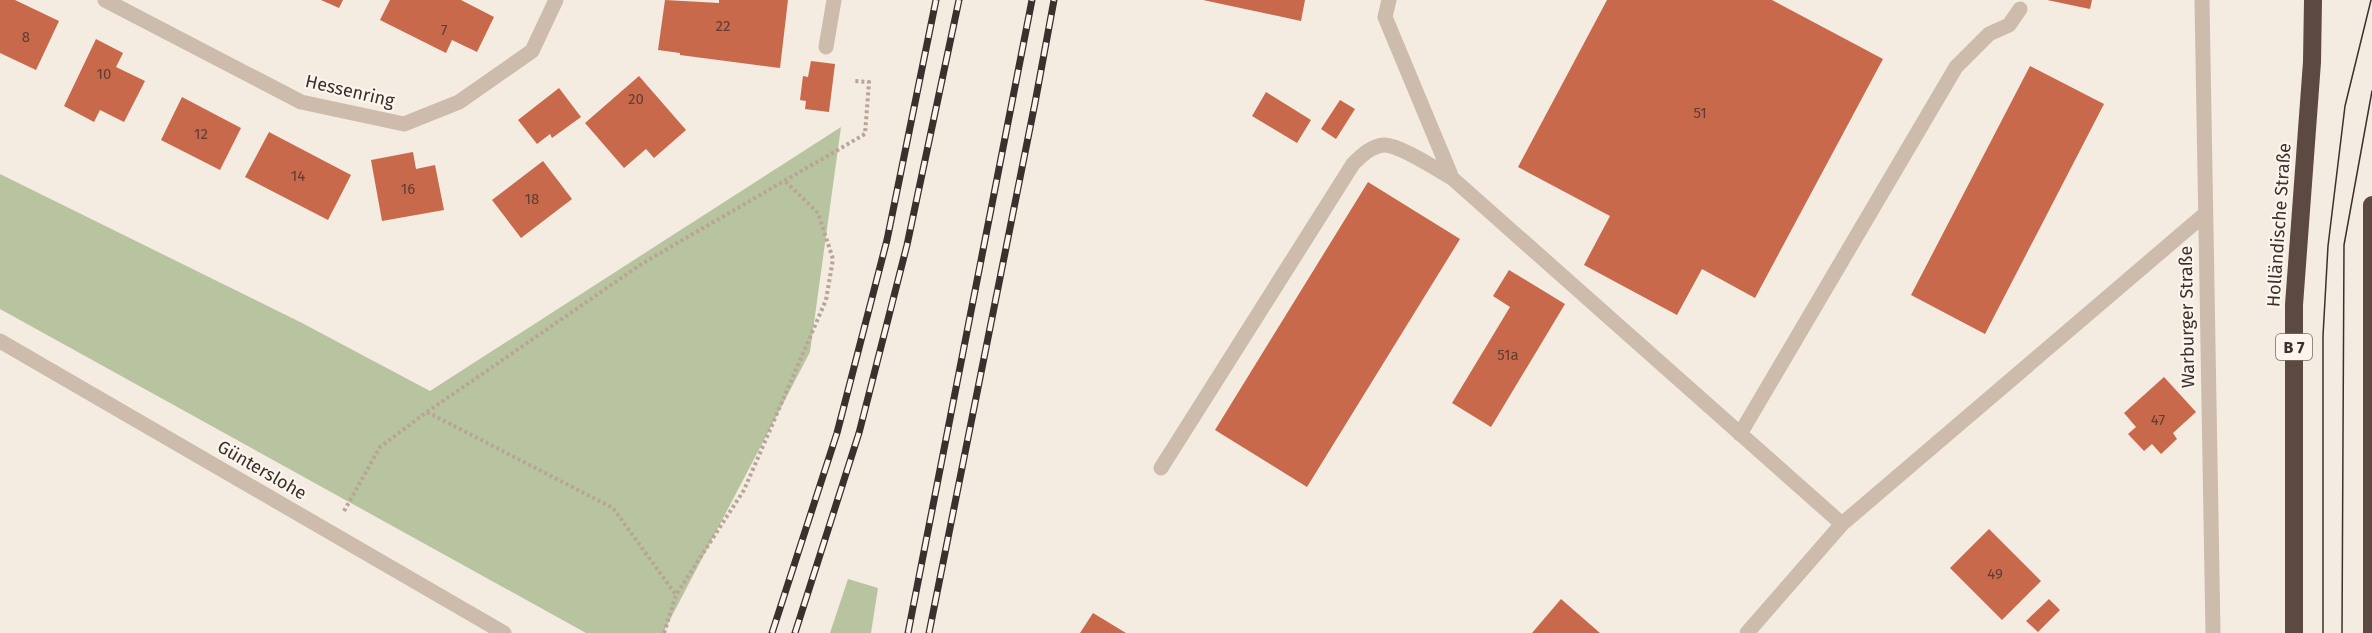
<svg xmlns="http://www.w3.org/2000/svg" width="2372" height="633" font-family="'Fira Sans',sans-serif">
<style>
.green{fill:#b8c4a0}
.building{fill:#c8694b}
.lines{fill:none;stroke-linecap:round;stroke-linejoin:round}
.path{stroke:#b9a596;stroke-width:4;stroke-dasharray:3 3;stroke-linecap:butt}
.lane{stroke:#cdbbac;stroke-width:15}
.street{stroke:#cdbbac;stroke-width:15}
.highway{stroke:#5c4a42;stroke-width:18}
.tram{stroke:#3b302b;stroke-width:1.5}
.rail-casing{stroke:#3b302b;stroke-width:7}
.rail{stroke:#fbf5ee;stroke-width:4.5;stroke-dasharray:14;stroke-linecap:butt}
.labels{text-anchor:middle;stroke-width:4.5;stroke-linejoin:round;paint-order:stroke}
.number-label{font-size:15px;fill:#5e3e33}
.shield{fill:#fbf5ee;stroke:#756b66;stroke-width:1.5}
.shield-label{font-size:16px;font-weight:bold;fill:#3b302b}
.street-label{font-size:18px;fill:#3b302b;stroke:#fbf5ee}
</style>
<rect width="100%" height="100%" fill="#f4ebe1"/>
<!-- green -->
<path class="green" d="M841,127L810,352L663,633H586L0,309V174L302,323L430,391Z
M848,579L878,588L871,633H830Z"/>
<!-- building -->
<path class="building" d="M0,0H15L59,21L36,70L0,53Z
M321,0H343L339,8Z
M390,0H461L494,17L477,52L452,40L446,53L380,20Z
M665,0L719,3V0H788L780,68L680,55V53L658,50Z
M1203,0H1305L1301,21Z
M1607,0H1772L1883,59L1755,298L1702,269L1677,315L1584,265L1610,216L1518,167Z
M2047,0H2092L2090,9Z
M96,39L123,53L116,67L145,81L124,122L100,110L94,122L64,106Z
M811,61L835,64L829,112L805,109L806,101L800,100L803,76L808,77Z
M2030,66L2104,104L1985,334L1911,295Z
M639,76L686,130L654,158L646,149L624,168L585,123Z
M559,88L581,117L552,138L550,134L537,144L518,120Z
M1266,92L1311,120L1297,143L1252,116Z
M182,97L241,128L220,170L161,140Z
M1340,100L1355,109L1336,139L1321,129Z
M269,132L351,175L328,220L245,177Z
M413,152L416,169L435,165L444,210L382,221L371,160Z
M543,161L572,199L521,238L492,200Z
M1368,182L1460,239L1307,487L1215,430Z
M1509,270L1565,304L1491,427L1452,403L1510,307L1493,296Z
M2164,377L2196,412L2173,433L2177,439L2161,454L2152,444L2144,451L2128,434L2136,427L2124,413Z
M1989,529L2041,581L2002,620L1950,568Z
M1561,599L1600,633H1532Z
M2049,599L2060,610L2038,632L2026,621Z
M1093,613L1126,633H1080Z"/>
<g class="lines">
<!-- path -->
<path class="path" d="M427,412L613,508L676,595
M344,511L380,447L427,412L643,263L865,134L869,82L854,81
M664,633L676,595L744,490L826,300L833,259L818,213L785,181"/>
<!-- lane -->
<path class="lane" d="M1389,0L1385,17L1452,178L1842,524
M826,47L834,0
M1740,434L1956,67L1989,34L2009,25L2020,9
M1161,468L1353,164C1361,156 1371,146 1384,145C1398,144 1438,170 1452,178
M1747,633L1842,524L2205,214"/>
<!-- street -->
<path class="street" d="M105,0L301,102L404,124L459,102L532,51L556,0
M2202,0L2213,633
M0,341L504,633"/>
<!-- highway -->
<path class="highway" d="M2294,633V305L2312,62L2313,0
M2372,633V205"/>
<!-- tram -->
<path class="tram" d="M2323,633V336L2328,246L2345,106L2371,0
M2342,633L2344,245L2372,91"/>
<defs>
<path id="rail" d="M772,633L837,433L887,240L936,0
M795,633L859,433L907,245L959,0
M908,633L1032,0
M929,633L1035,103L1054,0"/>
</defs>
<!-- rail casing -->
<use href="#rail" class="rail-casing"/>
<!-- rail -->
<use href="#rail" class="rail"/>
</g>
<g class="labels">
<!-- number labels -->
<g class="number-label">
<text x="723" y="31">22</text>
<text x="444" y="35">7</text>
<text x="26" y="42">8</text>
<text x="104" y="79">10</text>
<text x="636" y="104">20</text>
<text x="1700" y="118">51</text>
<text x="201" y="139">12</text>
<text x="298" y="181">14</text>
<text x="408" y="194">16</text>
<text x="532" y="204">18</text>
<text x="1508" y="360">51a</text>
<text x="2158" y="425">47</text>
<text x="1995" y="579">49</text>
</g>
<!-- shield labels -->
<rect class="shield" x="2276" y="334" width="36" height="26" rx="4.5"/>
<g class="shield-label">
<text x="2294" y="353">B 7</text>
</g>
<!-- street labels -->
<g class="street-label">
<text transform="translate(350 91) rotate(13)" y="6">Hessenring</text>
<text transform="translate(2279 225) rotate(-86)" y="6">Holländische Straße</text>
<text transform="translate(2187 317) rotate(-91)" y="6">Warburger Straße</text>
<text transform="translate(262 470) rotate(30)" y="6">Günterslohe</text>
</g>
</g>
</svg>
